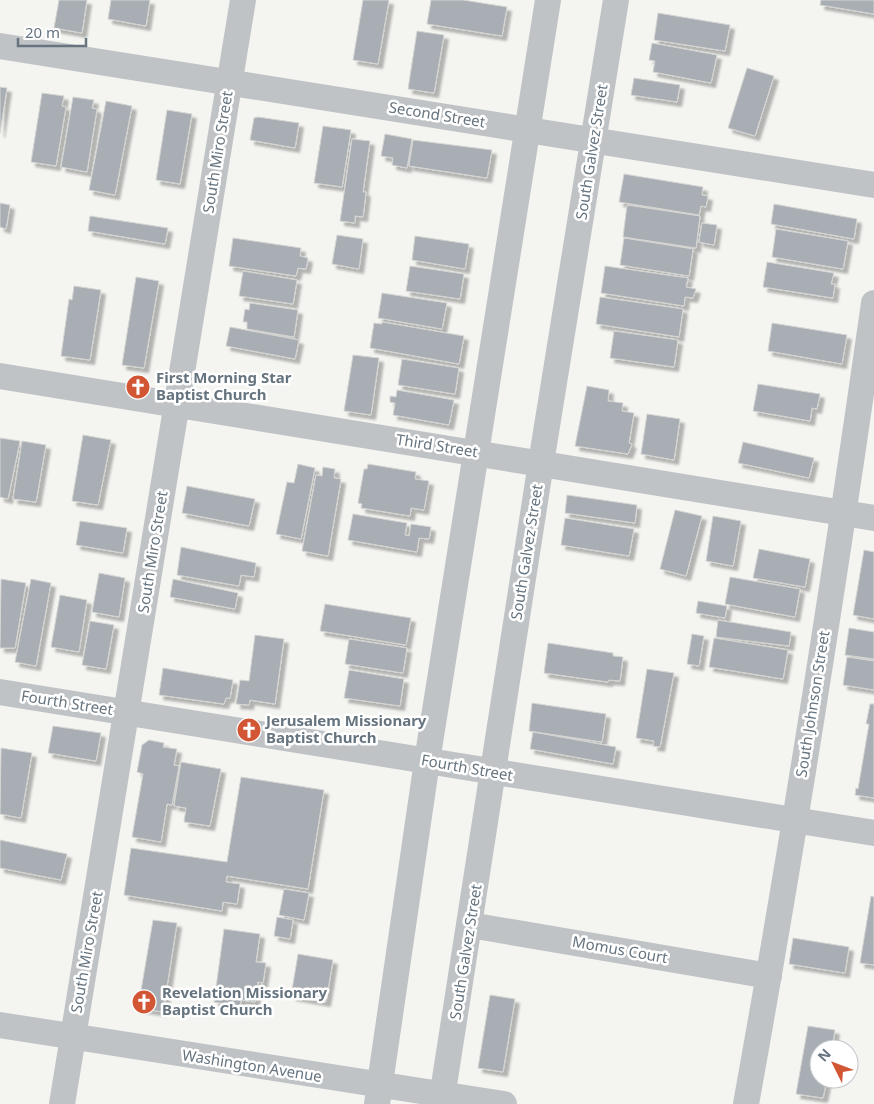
<svg xmlns="http://www.w3.org/2000/svg" width="874" height="1104" font-family="'Noto Sans',sans-serif">
<style>
.building{fill:#a8aeb3;stroke:#d5d5d3;filter:url(#shadow)}
.lines{fill:none;stroke-linecap:round;stroke-linejoin:round}
.minor{stroke:#c0c3c6;stroke-width:26}
.labels{text-anchor:middle;stroke-width:5;stroke-linejoin:round;paint-order:stroke}
.street-label{font-size:15px;fill:#66747f;stroke:#fff}
.poi-label{font-size:15px;font-weight:bold;fill:#66747f;stroke:#fff;text-anchor:start}
</style>
<defs>
<filter id="shadow"><feDropShadow dx="4.5" dy="4.5" stdDeviation="1" flood-color="#0004"/></filter>
</defs>
<rect width="100%" height="100%" fill="#f4f4f1"/>
<!-- building -->
<path class="building" d="M59,0H87L82,33L54,28Z
M111,0H150L146,26L108,19Z
M363,0H389L378,64L353,60Z
M431,0H463L507,7L502,36L427,24Z
M821,0H874V14L820,5Z
M658,13L730,25L725,51L654,40Z
M417,31L444,35L434,93L408,89Z
M652,43L717,55L711,83L653,72L655,61L649,60Z
M747,68L774,76L755,136L728,128Z
M634,78L680,85L677,102L631,95Z
M0,87L7,88L0,133Z
M42,93L64,96L62,106L66,107L56,166L31,162Z
M73,97L94,100L92,108L97,109L87,172L61,167Z
M106,101L132,106L115,195L89,190Z
M167,110L192,114L180,184L156,180Z
M258,117L299,123L295,148L250,140L254,118Z
M323,126L351,130L342,187L314,183Z
M385,134L412,139L407,168L392,165L393,158L381,156Z
M352,139L370,141L363,192H366L363,217L355,216V223L340,221Z
M413,140L492,150L487,178L409,166Z
M624,174L703,187L702,195L708,196L706,207L701,206L699,215L619,202Z
M0,203L10,205L6,229L0,227Z
M774,204L857,219L854,239L771,224Z
M627,205L700,216L696,248L623,237Z
M90,216L168,228L165,244L88,231Z
M702,223L717,225L714,245L699,242Z
M776,229L848,241L843,269L772,257Z
M337,235L363,239L359,269L332,264Z
M415,236L469,244L465,269L412,260Z
M233,238L301,248L300,256L308,258L306,269L298,268L296,276L229,266Z
M624,238L693,249L689,276L620,265Z
M767,262L834,273L831,284H835L833,298L763,287Z
M410,266L464,274L460,299L406,291Z
M605,266L688,278L686,287L696,289L693,298L685,297L684,306L601,293Z
M243,271L297,280L293,304L239,296Z
M136,277L159,281L144,368L122,365Z
M74,286L101,290L90,360L61,356L69,299L72,300Z
M382,293L447,303L442,329L378,318Z
M600,297L683,309L679,337L596,324Z
M250,303L298,310L294,337L247,329V322H243L245,309L249,310Z
M382,322L464,336L459,364L370,348L374,323L382,324Z
M772,323L847,335L842,364L768,351Z
M230,327L299,340L295,359L226,346Z
M614,331L678,340L674,367L610,358Z
M353,355L379,358L371,415L344,411Z
M402,359L459,368L455,394L398,385Z
M758,384L820,394L817,409L812,408L810,421L753,411Z
M587,386L609,390L608,401L623,403L622,411L634,413L629,443L632,444L628,454L575,446Z
M397,390L454,400L449,425L393,415L395,403L390,402V396L396,397Z
M647,414L680,419L674,460L641,454Z
M83,435L111,440L98,505L72,501Z
M0,438L20,441L8,499L0,497Z
M22,441L46,445L36,502L13,499Z
M743,442L814,458L809,478L738,463Z
M298,464L315,468L301,539L276,534L287,482L294,483Z
M368,464L416,472L415,479L429,481L424,510L411,508L410,516L361,508L362,504L358,503L364,469H367Z
M323,467L335,469L334,478L341,479L328,556L302,551L316,475L322,476Z
M187,486L255,499L249,526L182,513Z
M567,495L637,505L635,523L565,513Z
M675,510L702,516L686,576L660,569Z
M353,514L407,523L405,535L409,536L411,524L431,527L429,539L419,538L417,552L348,540Z
M713,516L741,521L733,566L706,561Z
M565,518L634,529L629,556L561,545Z
M80,521L127,528L123,553L76,545Z
M181,547L256,563L254,577L241,575L239,586L177,575Z
M759,549L810,559L805,587L753,578Z
M864,550L874,552V619L853,615Z
M99,573L125,578L119,617L92,612Z
M730,577L800,589L795,617L725,604Z
M1,579L26,583L15,648H0Z
M31,579L51,583L36,666L15,662Z
M173,579L238,593L235,609L170,597Z
M60,595L87,600L79,652L51,647Z
M698,601L727,606L725,618L696,613Z
M325,604L411,618L406,645L320,631Z
M718,620L791,632L789,646L716,637Z
M90,621L114,625L106,669L82,665Z
M849,628L874,632V659L845,655Z
M692,634L704,636L699,666L687,664Z
M255,635L284,639L275,704L250,700L249,705L236,704L240,680L249,681Z
M714,638L788,650L783,679L709,667Z
M349,639L407,648L403,673L345,664Z
M548,643L613,653V656L623,657L620,681L609,680L608,682L544,673Z
M847,657L874,661V690L843,685Z
M163,668L233,680L230,698H226L224,704L159,695Z
M647,669L674,673L660,747L653,746L654,741L636,738Z
M349,670L404,679L400,706L344,698Z
M532,703L606,714L602,742L529,731Z
M870,704H874V798L855,795L856,788L858,789L869,724H866Z
M53,726L101,733L96,761L48,753Z
M533,732L616,747L613,764L530,749Z
M149,740L164,743L163,747L177,749L174,765L179,766L172,805L167,804L161,842L132,837L143,774L137,772L142,745Z
M1,748L32,753L21,818L0,814Z
M181,762L221,769L210,826L184,822L186,808L174,806Z
M241,777L324,790L308,889L227,876L226,882L240,884L237,904L223,902L222,911L124,895L131,848L227,862Z
M0,840L67,854L61,880L0,868Z
M284,889L309,893L304,920L279,915Z
M871,896L874,897V965L860,963Z
M277,917L293,920L290,939L274,936Z
M153,920L177,923L163,1012L138,1008Z
M224,929L260,934L256,962L266,963L263,983L258,982L255,1002L241,1000L240,1006L235,1005V1011L225,1010L226,1004L214,1002Z
M793,938L849,947L845,973L789,964Z
M298,954L333,960L326,1002L291,996Z
M490,995L515,999L503,1072L478,1068Z
M808,1026L835,1030L832,1049H819V1079H827L823,1098L796,1094Z"/>
<g class="lines">
<!-- minor -->
<path class="minor" d="M0,46L874,185
M0,376L874,518
M0,692L874,833
M470,925L769,976
M0,1025L504,1104
M62,1104L243,0
M377,1104L427,761L548,0
M441,1104L541,463L616,0
M746,1104C794,838 836,571 874,303"/>
</g>
<!-- icons -->
<defs>
<symbol id="church-disc" viewBox="-11 -11 22 22"><circle r="9.5" fill="#d25633" stroke="#fff"/><path d="M-1.2-6h2.4v3.5h3.3v2.4h-3.3V6h-2.4V-.1h-3.3v-2.4h3.3Z" fill="#fff"/></symbol>
</defs>
<g fill-rule="evenodd">
<use href="#church-disc" x="124" y="373" width="28" height="28"/>
<use href="#church-disc" x="235" y="716" width="28" height="28"/>
<use href="#church-disc" x="130" y="988" width="28" height="28"/>
</g>
<g class="labels">
<!-- street labels -->
<g class="street-label">
<text transform="translate(437 115) rotate(9)" y="5">Second Street</text>
<text transform="translate(218 152) rotate(-81)" y="5">South Miro Street</text>
<text transform="translate(592 152) rotate(-81)" y="5">South Galvez Street</text>
<text transform="translate(437 446) rotate(9)" y="5">Third Street</text>
<text transform="translate(153 552) rotate(-81)" y="5">South Miro Street</text>
<text transform="translate(527 552) rotate(-81)" y="5">South Galvez Street</text>
<text transform="translate(67 703) rotate(9)" y="5">Fourth Street</text>
<text transform="translate(813 704) rotate(-81)" y="5">South Johnson Street</text>
<text transform="translate(467 768) rotate(10)" y="5">Fourth Street</text>
<text transform="translate(620 950) rotate(10)" y="5">Momus Court</text>
<text transform="translate(87 952) rotate(-80)" y="5">South Miro Street</text>
<text transform="translate(466 952) rotate(-81)" y="5">South Galvez Street</text>
<text transform="translate(252 1066) rotate(9)" y="5">Washington Avenue</text>
</g>
<!-- poi labels -->
<g class="poi-label">
<text x="156" y="383">First Morning Star<tspan x="156" dy="17">Baptist Church</tspan></text>
<text x="266" y="726">Jerusalem Missionary<tspan x="266" dy="17">Baptist Church</tspan></text>
<text x="162" y="998">Revelation Missionary<tspan x="162" dy="17">Baptist Church</tspan></text>
</g>
</g>
<!-- north arrow -->
<g transform="translate(834 1064) rotate(312)"><circle r="24" fill="#ffffff" stroke="#c2c7cc"/>
<path d="M0-4L9 19L0 12L-9 19Z" fill="#d25633"/>
<text y="-8" font-size="14" font-weight="bold" text-anchor="middle" fill="#66747f">N</text>
</g>
<!-- scale -->
<path d="M18 38v8h68v-8" fill="none" stroke="#66747f" stroke-width="2.5"/>
<text x="25" y="38" font-size="15" fill="#66747f" stroke="#ffffff" stroke-width="4" paint-order="stroke">20 m</text>
</svg>
